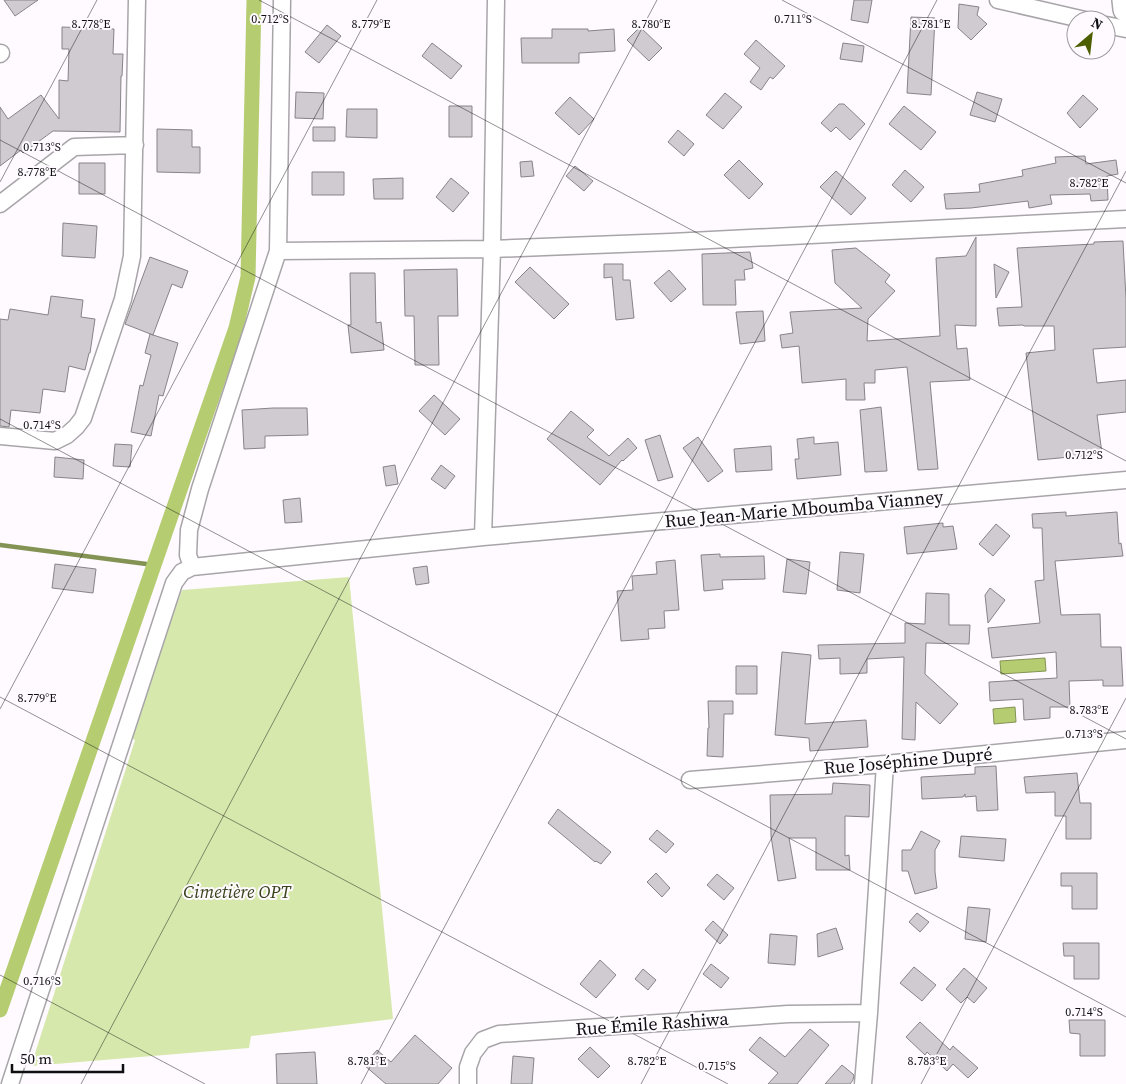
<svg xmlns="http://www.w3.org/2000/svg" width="1126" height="1084" font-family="'Source Serif 4',serif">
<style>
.green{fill:#d7e8ad}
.water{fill:#b5cc71;stroke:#839354}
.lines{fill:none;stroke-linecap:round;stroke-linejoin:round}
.stream{stroke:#839354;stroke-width:4.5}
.canal{stroke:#b5cc71;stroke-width:15}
.building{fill:#cfcbd0;stroke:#878488}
.minor-casing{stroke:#a8a5a9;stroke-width:19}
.primary-casing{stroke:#a8a5a9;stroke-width:28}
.minor{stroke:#fff;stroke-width:16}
.primary{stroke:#fff;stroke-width:25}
.ticks{fill:none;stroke:#0f0e10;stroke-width:1;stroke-opacity:0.45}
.labels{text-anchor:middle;stroke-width:4;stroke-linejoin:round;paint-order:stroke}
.street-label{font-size:18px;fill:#0f0e10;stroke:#fefaff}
.park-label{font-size:18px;font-style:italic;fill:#38421b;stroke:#fefaff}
.ticks-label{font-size:12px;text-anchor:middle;fill:#0f0e10;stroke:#fefaff;stroke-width:4;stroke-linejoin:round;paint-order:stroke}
</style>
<rect width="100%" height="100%" fill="#fefaff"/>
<!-- green -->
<path class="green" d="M349,577L393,1019L251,1036L249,1048L31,1066L135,740L129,736L182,590Z"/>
<!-- water -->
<path class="water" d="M1045,658L1046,671L1001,674L1000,661Z
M1015,707L1016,722L994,724L993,709Z"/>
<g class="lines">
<!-- stream -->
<path class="stream" d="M0,545L154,565"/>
<!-- canal -->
<path class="canal" d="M0,1010L236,328L248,277L254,0"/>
</g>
<!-- building -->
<path class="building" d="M4,0H38L15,16Z
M854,0H872L868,23L851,20Z
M959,4L979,7L977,15L987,24L971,40L958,28Z
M911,17L935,18L931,95L907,93Z
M327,25L341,36L319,63L305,52Z
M62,27L114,29L113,54H123L122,76H121L120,132L53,131L23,153L21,150L0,166V107L8,119L41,95L59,119V80L68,81L69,49H62Z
M640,27L662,48L649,61L627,40Z
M552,29H588V31L614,29L615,51L579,53V63H522L521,38H552Z
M756,40L785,66L773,79L770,77L761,90L750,82L760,68L744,54Z
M432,43L462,66L451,79L422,56Z
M843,43L864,46L862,62L840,59Z
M296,92L324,93L323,119L295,118Z
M977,92L1002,99L995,122L970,115Z
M725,93L742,107L723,129L706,115Z
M1083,95L1098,109L1080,128L1067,113Z
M570,97L594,119L579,135L555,113Z
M839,104H844L865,124L850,140L836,127L831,132L821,123Z
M449,106H472V137H449Z
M904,106L936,132L921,150L889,124Z
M347,109H377V138L346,137Z
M313,127H335V141H313Z
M157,129L192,130V147H200V173L157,172Z
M678,130L694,144L684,156L668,142Z
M1085,156L1086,164L1116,160L1118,174L1107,176L1108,200L1091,201L1090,194L1050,195L1052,204L1029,208L1028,201L971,208L946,209L944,194L980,192L979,184L1023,176L1022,170L1056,163L1055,157Z
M739,160L763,184L749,199L724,175Z
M532,161L534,176L521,177L520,162Z
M79,163H105V194H79Z
M575,166L593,181L584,191L566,176Z
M905,170L924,187L911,202L892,185Z
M836,171L866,198L851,215L820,187Z
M312,172H344V195H312Z
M403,178V199H374L373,179Z
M451,178L469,193L453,212L436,197Z
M63,223L97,226L95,258L62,256Z
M976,237V326L955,325L957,349L967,348L970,380L930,382L938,469L918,470L907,367L875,370V383H864L865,400H846V379L802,383L799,346L782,348L780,335L793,333L790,312L862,308L835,283L832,250L856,248L890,275L885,282L895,291L868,319L867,341L940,336L936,258L966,256Z
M1123,241L1126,299V347L1093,349L1097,383L1126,380V412L1097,415L1102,454L1038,460L1026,353L1055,350L1054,326H1024L1023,325L999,326L997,308L1022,307L1017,248L1094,244V242Z
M750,252L753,268L744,270L745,280H735L736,305H703L702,254Z
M150,257L188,271L182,288L172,284L153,335L125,324Z
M604,264H623V280H630L634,318L616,320L612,277L604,278Z
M994,264L1009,272L996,298Z
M530,267L569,304L554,319L515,282Z
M457,269L458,316H438L439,365H415L414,316H405L404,270Z
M669,270L686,289L671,302L654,283Z
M350,273H375L376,323L381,322L384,350L351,353L348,325H351Z
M51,296L83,300L81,317L95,319L90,353H89L85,370L69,366L65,392L43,389L40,413L11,410L9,427L0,426V319L8,320L10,309L48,315Z
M763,311L765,341L740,344L736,312Z
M150,334L178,343L163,396L159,395L151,436L131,432L140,385L143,386L151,355L145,353Z
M434,395L460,419L445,435L419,411Z
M881,407L887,471L865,472L860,410Z
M273,408H307L308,435L265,436V448L244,449L242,410Z
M571,411L594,430L587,437L609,456L628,438L637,448L623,461L622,460L600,485L547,439Z
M660,435L673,477L658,481L645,440Z
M698,437L723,471L708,482L683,448Z
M814,437V444L838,442L841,475L797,479L795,459H799L797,439Z
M115,444L132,445L130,467L113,466Z
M771,446L772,470L736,472L734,449Z
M55,457L84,460L83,479L54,477Z
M395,465L398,484L386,486L383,467Z
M441,465L455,476L445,489L431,479Z
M300,498L302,522L285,523L283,500Z
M1066,512V516L1117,512L1119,544L1121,543L1123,556L1055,561L1061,615L1100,614L1101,647H1121L1123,686H1103V680L1069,681L1070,707H1050V718L1024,720L1023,699L990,701L989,682L1057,678L1056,652L992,658L988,628L1040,623L1035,581L1044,580L1042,528H1033L1032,514Z
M943,523V527L953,526L957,549L907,554L904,527Z
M996,524L1010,536L993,556L979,544Z
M840,552L864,554L860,593L837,590Z
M720,554V557L764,556L765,579L722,580L723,589L704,591L701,555Z
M787,559L810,562L806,594L783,592Z
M675,560L679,610L664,611L665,628L648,629L649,639L621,641L617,591L633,590L632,576L657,574L656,562Z
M55,564L96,569L93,593L52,588Z
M427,566L429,583L416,585L413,568Z
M990,588L1005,600L988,623L985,595Z
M926,593L949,594V625H970L969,644L926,643L925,674L958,704L940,724L916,702L915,740L902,739L904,657L867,659V673L840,674V658L819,659L818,645L905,643V623L925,624Z
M782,652L811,655L805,724L866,720L868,747L810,751L809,738L775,735Z
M736,666H757V694H736Z
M708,701H733V714H724L723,757L707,756L708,728H709Z
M996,766L998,810L977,811L976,796L965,797V794L963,797L922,799L921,777L975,774V767Z
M1077,773L1080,803H1091V839H1066V816H1055V792L1026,793L1024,777Z
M833,783L870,785L869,817L845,816V856L849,855L850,870H816V838H789L796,878L778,881L771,836L770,795L832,794Z
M558,809L611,852L601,864L596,861L595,862L548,823Z
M657,830L674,844L666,853L649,839Z
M921,831L940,841L935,850V872L937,888L915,894L908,871H902V850H911Z
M961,836L1006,839L1004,861L959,857Z
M656,873L670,888L662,897L647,882Z
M1061,873H1097V909H1072V886H1061Z
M717,874L734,888L724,900L707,885Z
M968,907L990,909L986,942L965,939Z
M917,913L929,922L920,932L909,922Z
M713,921L728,935L720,944L705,930Z
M836,928L843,949L818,957L817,934Z
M770,934L797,936L795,965L768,963Z
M1063,943H1099V979H1074V956H1064Z
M600,960L616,975L596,998L580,984Z
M711,964L729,978L721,988L703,974Z
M914,967L936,985L922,1001L900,983Z
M964,968L987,988L974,1003L967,997L961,1003L946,989Z
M643,969L656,980L648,990L635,979Z
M1069,1020H1105V1056H1080V1034L1070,1033Z
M920,1022L950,1050L953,1046L978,1068L968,1078L953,1064L947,1071L927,1052L925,1055L906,1037Z
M810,1029L829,1045L797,1084H768L778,1073L749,1050L760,1037L785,1057Z
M415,1035L452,1068L438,1084H386L364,1065L377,1050L391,1062Z
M590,1047L610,1066L598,1078L578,1059Z
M315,1052L317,1084H277L276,1054Z
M513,1056L534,1058L532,1084H511Z
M842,1065L854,1075L853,1080L850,1084H825Z"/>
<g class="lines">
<defs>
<path id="minor" d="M998,0L1085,20
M1106,25L1126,29
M0,54L1,53
M0,204L74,147L135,145
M278,251L492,249L671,242L1126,219
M0,436L55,441L67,435L76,427L83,418L123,299L132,256L137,0
M483,537L492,249L496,0
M192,567L188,555L189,530L200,489L278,251L282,0
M690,780L885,764L1126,740
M10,1084L174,583L182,572L192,567L483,537L1126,480
M468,1084V1067L473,1053L483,1040L499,1034L788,1014L869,1013
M863,1084L869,1013L885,764"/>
<path id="primary" d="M1125,0L1126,9"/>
</defs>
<!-- minor casing -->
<use href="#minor" class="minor-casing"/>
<!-- primary casing -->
<use href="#primary" class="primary-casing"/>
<!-- minor -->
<use href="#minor" class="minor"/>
<!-- primary -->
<use href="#primary" class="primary"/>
</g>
<!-- ticks -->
<path class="ticks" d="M259,0L1126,461M782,0L1126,183M0,140L1126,739M0,182L97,0M0,419L1126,1017M0,697L728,1084M0,709L377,0M0,975L205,1084M81,1084L657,0M361,1084L937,0M641,1084L1126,171M921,1084L1126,698"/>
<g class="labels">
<!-- street labels -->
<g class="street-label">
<text transform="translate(804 509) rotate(-5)" y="6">Rue Jean-Marie Mboumba Vianney</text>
<text transform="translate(908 761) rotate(-5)" y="6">Rue Joséphine Dupré</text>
<text transform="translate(652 1024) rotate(-4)" y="6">Rue Émile Rashiwa</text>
</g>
<!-- park labels -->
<g class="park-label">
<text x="237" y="898">Cimetière OPT</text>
</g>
</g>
<g class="ticks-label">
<text x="270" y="23">0.712°S</text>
<text x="793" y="23">0.711°S</text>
<text x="91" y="28">8.778°E</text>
<text x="371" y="28">8.779°E</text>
<text x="651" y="28">8.780°E</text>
<text x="931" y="28">8.781°E</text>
<text x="42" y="151">0.713°S</text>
<text x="37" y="176">8.778°E</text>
<text x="1089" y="187">8.782°E</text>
<text x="42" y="429">0.714°S</text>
<text x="1084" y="459">0.712°S</text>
<text x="37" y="702">8.779°E</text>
<text x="1089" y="714">8.783°E</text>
<text x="1084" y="738">0.713°S</text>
<text x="42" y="985">0.716°S</text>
<text x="1084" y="1016">0.714°S</text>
<text x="367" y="1065">8.781°E</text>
<text x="647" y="1065">8.782°E</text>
<text x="927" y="1065">8.783°E</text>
<text x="717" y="1070">0.715°S</text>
</g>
<!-- north arrow -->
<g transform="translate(1091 35) rotate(28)"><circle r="24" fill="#fefaff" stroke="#9e9c9f"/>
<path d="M0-4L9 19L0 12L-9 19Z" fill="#4d5e00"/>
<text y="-8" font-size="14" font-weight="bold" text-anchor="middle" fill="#0f0e10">N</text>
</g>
<!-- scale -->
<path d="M12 1064v8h111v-8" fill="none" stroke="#0f0e10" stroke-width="2.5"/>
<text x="20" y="1064" font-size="15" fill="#0f0e10" stroke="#fefaff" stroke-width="4" paint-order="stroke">50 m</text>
</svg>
